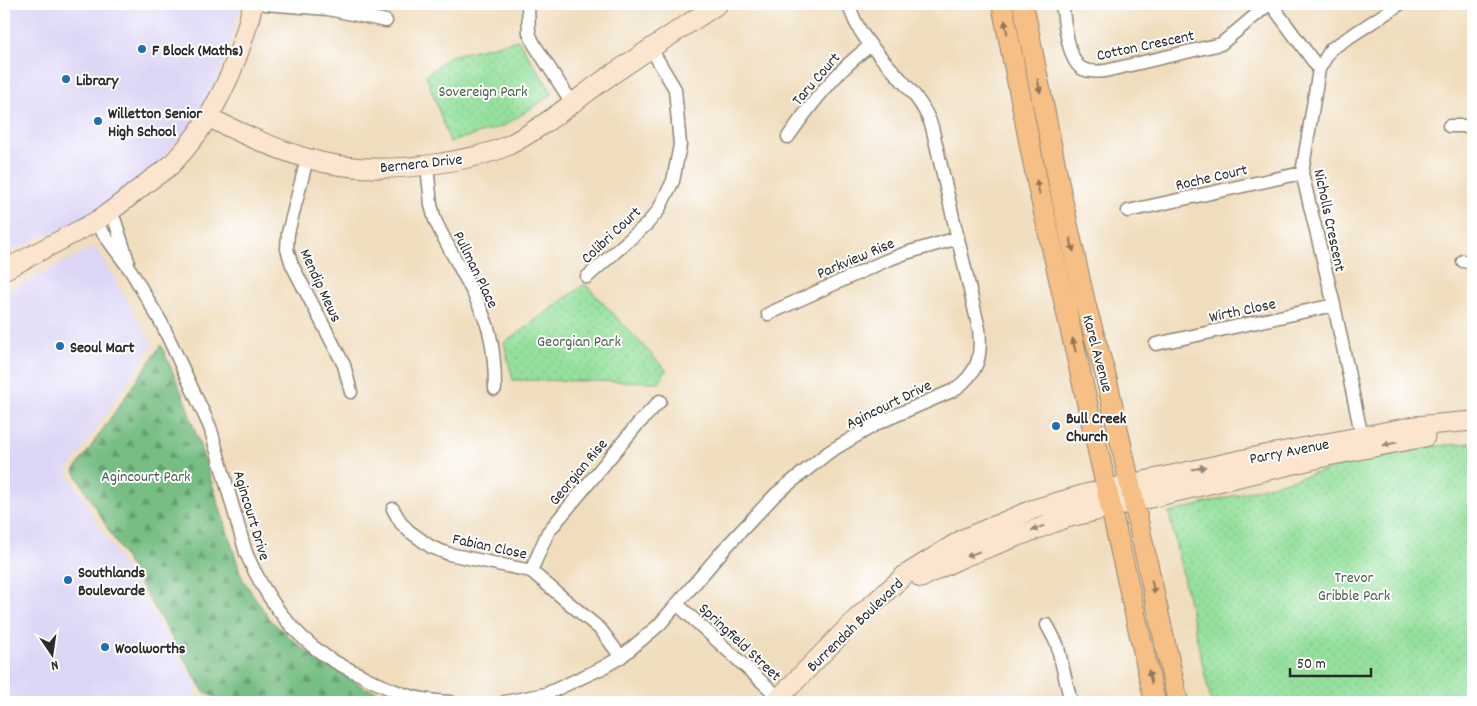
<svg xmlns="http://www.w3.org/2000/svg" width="1477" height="706" font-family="Dekko,sans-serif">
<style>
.built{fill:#ddd5f6}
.grass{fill:url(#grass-dots);stroke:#608664}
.forest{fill:url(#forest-firs);stroke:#517458}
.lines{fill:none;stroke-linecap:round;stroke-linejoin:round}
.street-casing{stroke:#8e8474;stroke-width:15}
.secondary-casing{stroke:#8e8474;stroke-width:21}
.primary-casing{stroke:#8e8474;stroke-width:22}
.street{stroke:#fff;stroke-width:12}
.secondary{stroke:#fbe5cf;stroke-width:19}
.primary{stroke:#f5bf86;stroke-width:20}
.oneway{fill:#907558}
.oneway2{fill:#93887d}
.poi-dot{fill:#1f6fb2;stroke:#fff;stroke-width:2}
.labels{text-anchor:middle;stroke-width:4;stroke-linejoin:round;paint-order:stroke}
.street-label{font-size:16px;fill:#2b2b2b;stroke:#fff}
.poi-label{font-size:16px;font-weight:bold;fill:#2b2b2b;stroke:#fff;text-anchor:start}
.park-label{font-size:16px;fill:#4a614d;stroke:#fff}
</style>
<defs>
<pattern id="grass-dots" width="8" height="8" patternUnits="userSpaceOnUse" patternTransform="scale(1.25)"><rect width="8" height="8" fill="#94e09c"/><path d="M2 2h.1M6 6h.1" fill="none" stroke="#80c087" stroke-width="1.8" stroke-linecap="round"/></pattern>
<pattern id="forest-firs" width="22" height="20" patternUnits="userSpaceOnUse" patternTransform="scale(1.25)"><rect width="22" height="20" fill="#77be84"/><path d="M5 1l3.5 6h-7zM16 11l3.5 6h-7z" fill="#629b6c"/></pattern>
</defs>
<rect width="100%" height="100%" fill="#fff"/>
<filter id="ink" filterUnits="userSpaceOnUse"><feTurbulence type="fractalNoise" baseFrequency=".02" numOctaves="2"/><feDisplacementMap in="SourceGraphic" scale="10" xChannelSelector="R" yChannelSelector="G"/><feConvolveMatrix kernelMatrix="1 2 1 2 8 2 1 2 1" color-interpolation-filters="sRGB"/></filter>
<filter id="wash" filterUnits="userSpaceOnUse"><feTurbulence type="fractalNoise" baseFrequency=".0096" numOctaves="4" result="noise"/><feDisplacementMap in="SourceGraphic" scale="20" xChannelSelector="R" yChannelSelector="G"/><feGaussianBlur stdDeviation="1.12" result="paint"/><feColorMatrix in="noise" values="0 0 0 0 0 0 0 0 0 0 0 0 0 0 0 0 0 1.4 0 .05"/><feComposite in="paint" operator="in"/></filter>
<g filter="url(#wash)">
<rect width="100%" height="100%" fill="#f0ddbd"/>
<!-- built -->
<path class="built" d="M4,4H241L230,45L219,76L202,106L183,135L153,169L125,193L72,226L39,238L4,256Z
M91,248L98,250L153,345L67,472L198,688L188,702H4V293Z"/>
<!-- grass -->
<path class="grass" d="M518,40L553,94L504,126L450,142L426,75L450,56Z
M585,284L666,370L660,382L513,380L504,343Z
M1473,443V702H1211L1169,513L1364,460L1433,446Z"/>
<!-- forest -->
<path class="forest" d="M161,345L184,398L204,458L242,578L270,620L307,652L363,687L411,702H223L203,691L74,471Z"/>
</g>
<g filter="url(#ink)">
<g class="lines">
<defs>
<path id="street" d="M265,4L328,9L386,21
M528,4L529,33L534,44L572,103
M1062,4C1064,18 1068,60 1081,68C1088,72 1097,72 1105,71L1221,44L1269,4
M1271,4L1319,69
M1449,126H1473
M788,137C811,104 838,69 870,46
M307,159L288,233L287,249L292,265L344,365L351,392
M427,165L431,205L435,220C451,255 478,295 489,331C494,350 495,370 495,389
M1128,211L1302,173
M109,213L115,221L128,261
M95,222L131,271L162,324L210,427L246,553C263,592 289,631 324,655C335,663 349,669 361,675C391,691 416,701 451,702
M1463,261L1473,263
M587,277L647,224L658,211L673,181L680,145L675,89L650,47
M768,314L885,261L906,253L958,238
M1156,344L1334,305
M1363,442L1334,305L1302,173L1319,69L1331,49L1400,4
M393,509L401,523L409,531L431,547L449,554L531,571L601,630L621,657
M531,571L548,532L637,425L660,401
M677,604L784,702
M1047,625L1057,644L1071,702
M505,702L546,694L600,669L621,657L659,625L726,547L776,494L829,452L878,423L954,390C978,373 982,357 979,329L932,127C916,79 861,54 849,4"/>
<path id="secondary" d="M208,117C240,133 272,148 306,158C348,171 398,170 441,163C463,159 487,155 507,146C539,130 572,103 601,82C640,55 679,30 718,4
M4,270L95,222C112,211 128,198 144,185C152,178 163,172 171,165C215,120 239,63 253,4
M921,578L936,570L966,556L1066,518L1328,456L1425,437
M775,702L858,617L905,575L963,539L1034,509L1085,494L1254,457L1415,426L1473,421"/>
<path id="primary" d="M1002,4L1038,186L1155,702
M1023,4L1062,199L1085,303L1107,381L1178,702"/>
</defs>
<!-- street casing -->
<use href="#street" class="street-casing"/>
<!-- secondary casing -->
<use href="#secondary" class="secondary-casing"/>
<!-- primary casing -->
<use href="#primary" class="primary-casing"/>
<!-- street -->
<use href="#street" class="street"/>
<!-- secondary -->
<use href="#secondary" class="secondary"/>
<!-- primary -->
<use href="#primary" class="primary"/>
</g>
<!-- one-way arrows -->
<defs><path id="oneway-solid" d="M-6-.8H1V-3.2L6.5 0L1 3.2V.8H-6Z" transform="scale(1.25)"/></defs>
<g class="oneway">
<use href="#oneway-solid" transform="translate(1006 27) rotate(-100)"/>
<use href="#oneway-solid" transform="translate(1039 86) rotate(79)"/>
<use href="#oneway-solid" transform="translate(1038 187) rotate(-102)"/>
<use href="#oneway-solid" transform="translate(1072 245) rotate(77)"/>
<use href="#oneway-solid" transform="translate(1074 345) rotate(-103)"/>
<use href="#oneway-solid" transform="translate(1153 587) rotate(78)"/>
<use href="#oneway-solid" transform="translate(1150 677) rotate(-103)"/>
</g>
<g class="oneway2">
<use href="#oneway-solid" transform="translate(1390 444) rotate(167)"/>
<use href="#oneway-solid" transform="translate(1199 468) rotate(-12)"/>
<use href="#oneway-solid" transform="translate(1038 528) rotate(159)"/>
<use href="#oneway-solid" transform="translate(973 554) rotate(158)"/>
</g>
</g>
<!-- markers -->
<g class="poi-dot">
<circle cx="142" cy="49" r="5"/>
<circle cx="66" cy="79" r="5"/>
<circle cx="98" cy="121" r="5"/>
<circle cx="60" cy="346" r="5"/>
<circle cx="1056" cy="426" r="5"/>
<circle cx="68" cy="580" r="5"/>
<circle cx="105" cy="647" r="5"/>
</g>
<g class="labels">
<!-- street labels -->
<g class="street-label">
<text transform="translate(1145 44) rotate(-12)" y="6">Cotton Crescent</text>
<text transform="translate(815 78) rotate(-49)" y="6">Taru Court</text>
<text transform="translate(421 162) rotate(-6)" y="6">Bernera Drive</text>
<text transform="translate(1211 176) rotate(-13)" y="6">Roche Court</text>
<text transform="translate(1331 220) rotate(78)" y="6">Nicholls Crescent</text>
<text transform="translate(610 234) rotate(-43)" y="6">Colibri Court</text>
<text transform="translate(855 257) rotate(-23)" y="6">Parkview Rise</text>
<text transform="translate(477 269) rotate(64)" y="6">Pullman Place</text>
<text transform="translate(322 285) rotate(65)" y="6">Mendip Mews</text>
<text transform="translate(1242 309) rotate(-12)" y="6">Wirth Close</text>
<text transform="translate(1099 353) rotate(75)" y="6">Karel Avenue</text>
<text transform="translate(888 403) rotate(-26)" y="6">Agincourt Drive</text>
<text transform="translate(1289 450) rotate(-11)" y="6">Parry Avenue</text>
<text transform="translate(577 471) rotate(-50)" y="6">Georgian Rise</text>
<text transform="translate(253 515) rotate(73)" y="6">Agincourt Drive</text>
<text transform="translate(490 545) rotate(12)" y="6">Fabian Close</text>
<text transform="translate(854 624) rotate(-44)" y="6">Burrendah Boulevard</text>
<text transform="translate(741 641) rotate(43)" y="6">Springfield Street</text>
</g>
<!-- poi labels -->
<g class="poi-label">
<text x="152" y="55">F Block (Maths)</text>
<text x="76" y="85">Library</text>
<text x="108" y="118">Willetton Senior<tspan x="108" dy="18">High School</tspan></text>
<text x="70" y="352">Seoul Mart</text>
<text x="1066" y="423">Bull Creek<tspan x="1066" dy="18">Church</tspan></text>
<text x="78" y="577">Southlands<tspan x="78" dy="18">Boulevarde</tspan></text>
<text x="115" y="653">Woolworths</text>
</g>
<!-- park labels -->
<g class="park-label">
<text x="483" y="96">Sovereign Park</text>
<text x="579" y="346">Georgian Park</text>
<text x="146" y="481">Agincourt Park</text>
<text x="1354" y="582">Trevor<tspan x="1354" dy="18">Gribble Park</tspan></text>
</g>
</g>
<!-- margin -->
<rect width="1477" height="706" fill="none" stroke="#fff" stroke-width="20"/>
<!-- north arrow -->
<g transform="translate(52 654) rotate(167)" stroke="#ffffff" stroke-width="4" paint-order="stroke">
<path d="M0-4L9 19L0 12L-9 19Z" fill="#2b2b2b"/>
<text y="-8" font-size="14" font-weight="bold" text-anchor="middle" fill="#2b2b2b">N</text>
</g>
<!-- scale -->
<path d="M1290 668v8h81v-8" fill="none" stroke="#2b2b2b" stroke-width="2.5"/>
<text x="1297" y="668" font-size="15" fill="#2b2b2b" stroke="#ffffff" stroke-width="4" paint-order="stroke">50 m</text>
</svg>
